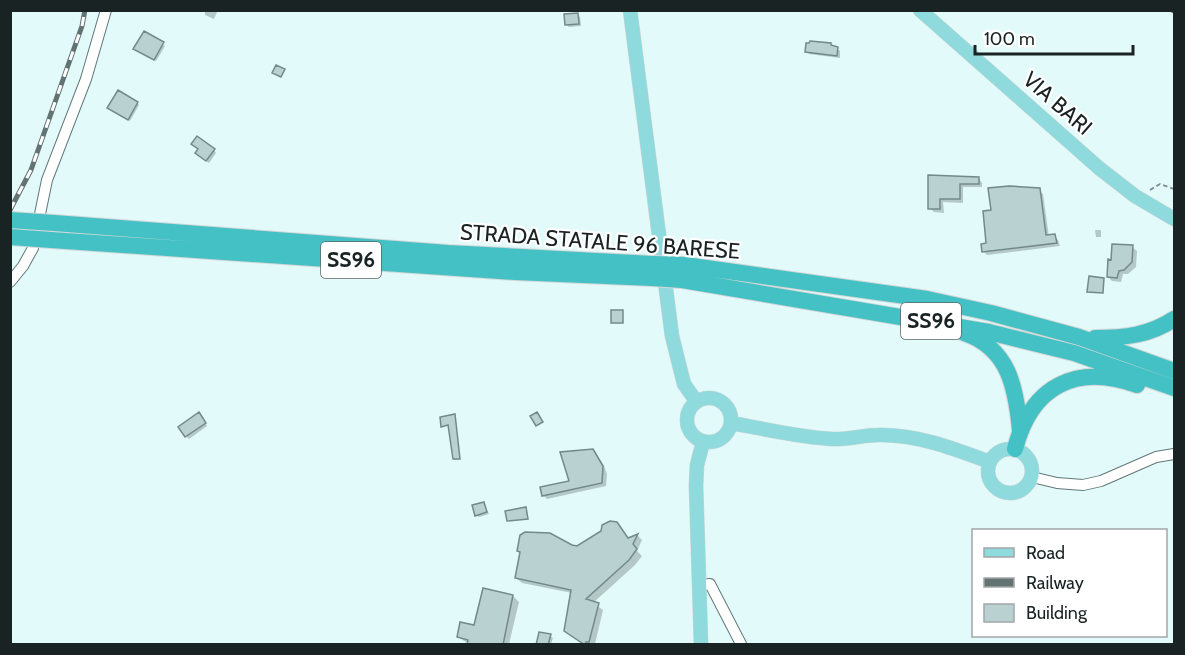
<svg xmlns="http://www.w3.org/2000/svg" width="1185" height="655" font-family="Cabin,sans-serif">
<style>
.shadow{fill:#0003}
.building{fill:#b9d1d1;stroke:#748a8a;stroke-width:1.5}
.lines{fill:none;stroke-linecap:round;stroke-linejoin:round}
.minor-casing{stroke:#627878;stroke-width:12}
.major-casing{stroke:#d6d7d7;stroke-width:15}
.highway-casing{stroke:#d6d7d7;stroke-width:18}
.path{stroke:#7f9090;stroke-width:2;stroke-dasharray:4.5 3;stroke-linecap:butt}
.minor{stroke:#fff;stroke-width:10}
.major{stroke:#8fdadc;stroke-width:14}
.highway{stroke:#44c1c4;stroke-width:16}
.rail-casing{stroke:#637272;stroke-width:5}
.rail{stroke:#fff;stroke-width:3;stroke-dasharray:9;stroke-linecap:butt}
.highway-bridge-casing{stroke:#d6d7d7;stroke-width:18;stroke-linecap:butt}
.highway-bridge{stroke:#44c1c4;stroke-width:16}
.labels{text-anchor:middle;stroke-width:4.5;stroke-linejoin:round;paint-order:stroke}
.shield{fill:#fff;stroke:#5f6565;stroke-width:1.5}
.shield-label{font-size:21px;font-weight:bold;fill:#1a2323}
.street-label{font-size:22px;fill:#1a2323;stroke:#fff}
</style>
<rect width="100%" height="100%" fill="#e2fafa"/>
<!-- shadow -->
<path class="shadow" d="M205,10H218L214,19L205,15Z
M578,15L580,17L581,26L569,27L566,24Z
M144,33L165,46L156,61L137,50Z
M831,44L840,51V58L809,54L807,51Z
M137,103L139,105L130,121L111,110Z
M214,150L216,153L209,163L199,155Z
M929,176L979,179L982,183V187H963V203L943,202L944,213L934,212L930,208Z
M1039,190L1043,194L1049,237L1054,236L1058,240L1060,246L987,255L983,251L988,244L993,211Z
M1095,230H1101V237H1096Z
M1132,247L1137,251L1136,267L1128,274H1123L1121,282L1112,281L1108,277Z
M455,416L460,459L455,460L450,426H443Z
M201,417L207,426L189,439L186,436Z
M593,450L604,466L607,474L606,486L547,499L543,495L571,482Z
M484,504L489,514L479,517L476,515Z
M638,536L642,540L637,551L642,556L635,565L593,603L603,610L595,644H585L572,593L522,583L516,578L521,554L518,551L631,545L634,543L630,539Z
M513,596L519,602L509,644H469L458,637L475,627Z
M550,636L553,638L551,644H537Z"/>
<!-- building -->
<path class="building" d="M578,13L579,24L565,25L564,14Z
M144,31L164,42L154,60L133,49Z
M810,41L831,43V45L838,47L837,56L805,52L806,43H809Z
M276,65L285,69L281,77L272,73Z
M118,90L138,102L128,120L107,108Z
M197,136L215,149L206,161L195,153L198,149L191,144Z
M928,175L979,177V184H960V199H940V209H928Z
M1009,186L1040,188L1046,235L1055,234L1057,243L982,252L981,244L986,243L983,211L991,210L988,188Z
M1112,244L1133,245L1132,262L1124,270L1119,271L1117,278L1107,277L1108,259L1111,260Z
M1089,276L1104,278L1103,293L1087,292Z
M611,310H623V323H611Z
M199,412L206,423L185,437L178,427Z
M537,412L543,422L536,426L530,416Z
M455,414L460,459H453L448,425L441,427L440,417Z
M593,449L603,466L602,483L542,496L540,487L569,481L560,452Z
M484,502L487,512L475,516L472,505Z
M526,507L528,519L507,521L505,511Z
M610,521L617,522L628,538L638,534L633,544L637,549L629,560L586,599L599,603L589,642H586L585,645L564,631L571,590L515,578L520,552L517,551L520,535L525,532L550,533L572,545L577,546L601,531L602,525Z
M483,588L513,595L503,645H467L468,640L457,637L460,622L474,625Z
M539,632L551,634L548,645H536Z"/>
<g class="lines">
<defs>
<path id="minor" d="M10,282L23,266L33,248L47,180L86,79L106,10
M1032,477L1057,483L1083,485L1101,481L1156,457L1174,454
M698,585L710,584L741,644"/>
<path id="major" d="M630,10L672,336L684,384L696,401
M920,10L1099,168L1135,196L1174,219
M687 420a22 22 0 1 1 44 0a22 22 0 1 1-44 0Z
M731,423C765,429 798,437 832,439C847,440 863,435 878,435C917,434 955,449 990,462
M988 471a22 22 0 1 1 44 0a22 22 0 1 1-44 0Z
M701,644L696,485L697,465L703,442"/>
<path id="highway" d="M54,223L448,253L653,264
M51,240L515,272L652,278
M685,265L927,299L991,313L1079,337L1174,371
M682,280L989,332L1074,353L1174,388
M964,333C1009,348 1016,388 1020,430
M1095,338C1125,338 1150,335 1174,319
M1015,449C1031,386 1076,363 1137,385"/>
</defs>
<!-- minor casing -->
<use href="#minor" class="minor-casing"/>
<!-- major casing -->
<use href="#major" class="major-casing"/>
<!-- highway casing -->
<use href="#highway" class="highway-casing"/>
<!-- path -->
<path class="path" d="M1150,190L1160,184L1174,189"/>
<!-- minor -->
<use href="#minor" class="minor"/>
<!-- major -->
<use href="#major" class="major"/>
<!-- highway -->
<use href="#highway" class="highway"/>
<defs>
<path id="rail" d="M1172,10L1174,11
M10,210L31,170L82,26L85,10"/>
</defs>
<!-- rail casing -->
<use href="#rail" class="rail-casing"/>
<!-- rail -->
<use href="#rail" class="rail"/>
<defs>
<path id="highway-bridge" d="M10,220L54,223
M10,237L51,240
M653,264L685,265
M652,278L682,280"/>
</defs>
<!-- highway-bridge casing -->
<use href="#highway-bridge" class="highway-bridge-casing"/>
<!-- highway-bridge -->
<use href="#highway-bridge" class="highway-bridge"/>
</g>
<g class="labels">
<!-- shield labels -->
<g class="shield">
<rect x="321" y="242" width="60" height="36" rx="4.5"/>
<rect x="901" y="303" width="60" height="36" rx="4.5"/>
</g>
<g class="shield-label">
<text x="351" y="267">SS96</text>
<text x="931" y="328">SS96</text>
</g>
<!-- street labels -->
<g class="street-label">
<text transform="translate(1058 103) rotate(41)" y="8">VIA BARI</text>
<text transform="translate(600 241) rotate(4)" y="8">STRADA STATALE 96 BARESE</text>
</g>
</g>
<!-- border -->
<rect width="1185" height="655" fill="none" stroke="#1a2323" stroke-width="24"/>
<!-- legend -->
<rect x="972" y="529" width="195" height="108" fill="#ffffff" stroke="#a3a7a7" stroke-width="1.5"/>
<rect x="984" y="548" width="30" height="9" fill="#8fdadc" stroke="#a3a7a7" stroke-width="1.5"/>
<text x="1026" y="559" font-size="18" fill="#1a2323">Road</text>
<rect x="984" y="578" width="30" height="9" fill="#637272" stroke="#a3a7a7" stroke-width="1.5"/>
<text x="1026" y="589" font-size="18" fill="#1a2323">Railway</text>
<rect x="984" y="604" width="30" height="18" fill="#b9d1d1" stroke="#a3a7a7" stroke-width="1.5"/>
<text x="1026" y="619" font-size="18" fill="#1a2323">Building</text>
<!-- scale -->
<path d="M975 45v9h158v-9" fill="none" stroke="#1a2323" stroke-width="3"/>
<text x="984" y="45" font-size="18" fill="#1a2323" stroke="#ffffff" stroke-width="4.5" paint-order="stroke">100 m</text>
</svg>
